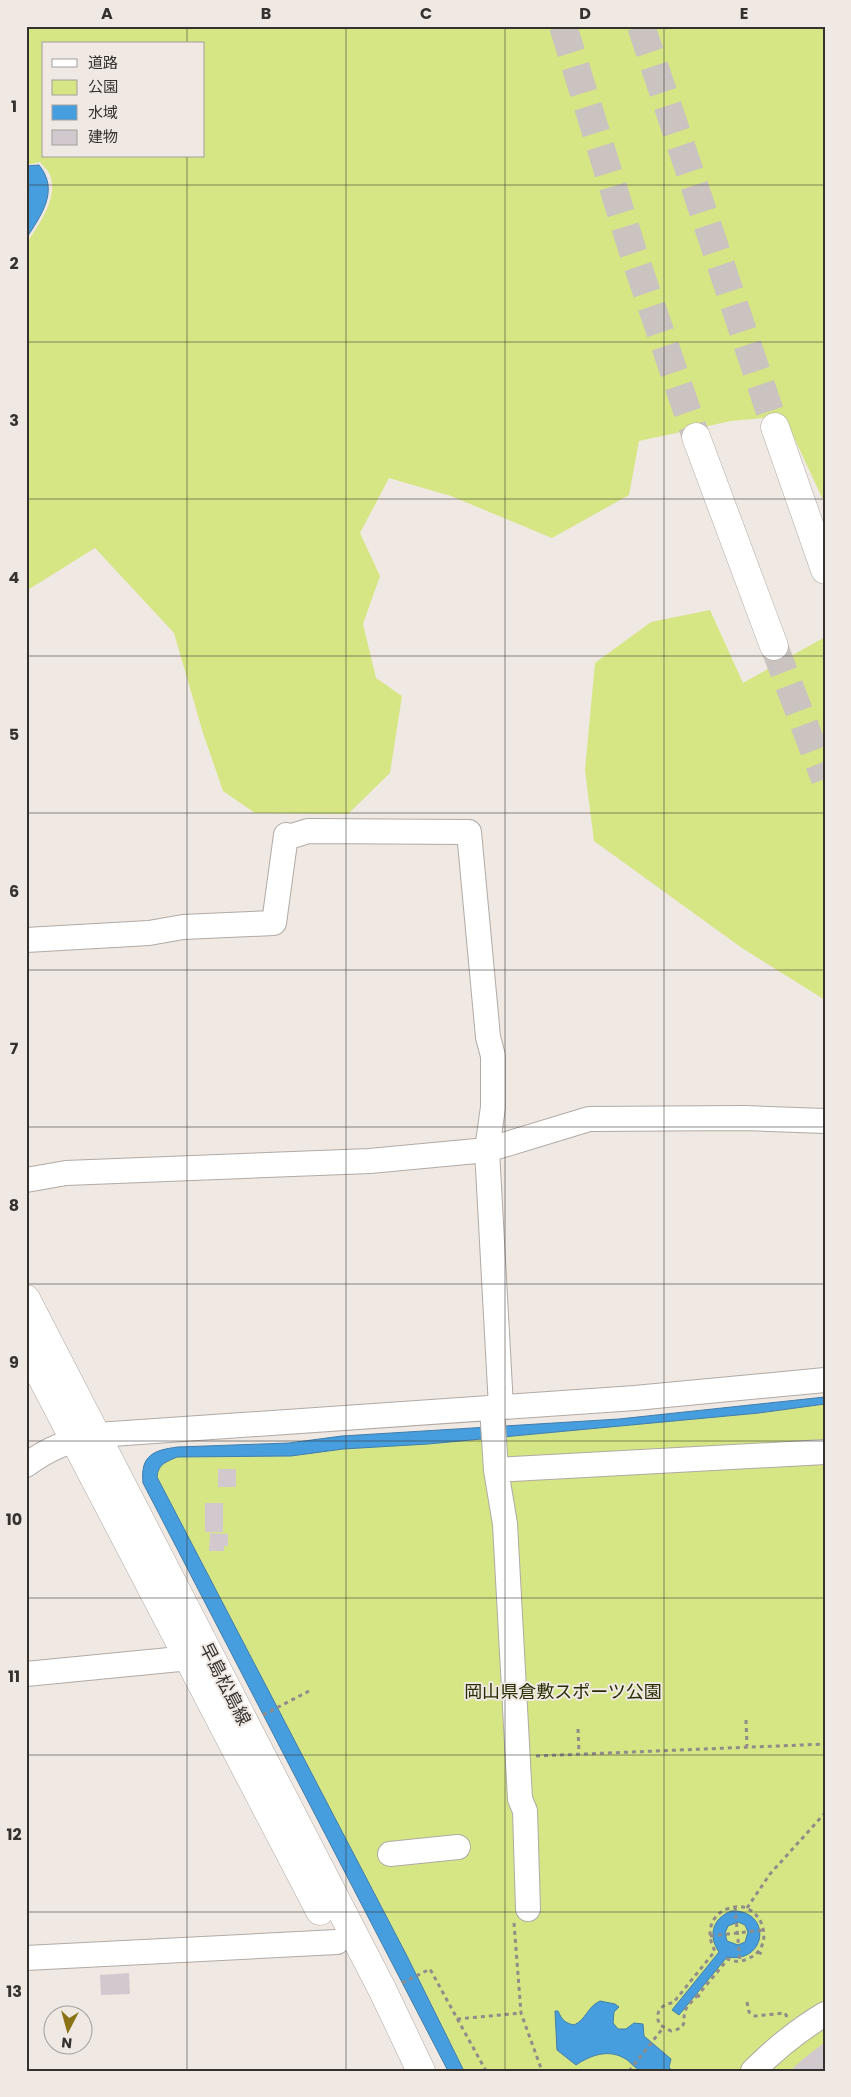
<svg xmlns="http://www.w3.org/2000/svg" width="851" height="2097" font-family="Poppins,'Noto Sans JP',sans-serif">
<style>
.green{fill:#d6e684;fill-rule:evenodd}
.water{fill:#469ede;stroke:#417daa;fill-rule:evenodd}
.building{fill:#d2c9ce}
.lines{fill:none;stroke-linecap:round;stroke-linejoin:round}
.highway-tunnel{stroke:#cac3bf;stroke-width:28;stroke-dasharray:28 14;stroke-linecap:butt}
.minor-casing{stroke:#b1aaa5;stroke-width:26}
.major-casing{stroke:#b1aaa5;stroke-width:29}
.highway-casing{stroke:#b1aaa5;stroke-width:29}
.path{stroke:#918c89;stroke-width:3;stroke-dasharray:4 4;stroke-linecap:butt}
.minor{stroke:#fff;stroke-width:24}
.major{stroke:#fff;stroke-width:28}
.highway{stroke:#fff;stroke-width:28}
.grid{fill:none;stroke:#34312f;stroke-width:1;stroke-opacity:0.55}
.labels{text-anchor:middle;stroke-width:4;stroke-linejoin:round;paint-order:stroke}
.street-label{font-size:18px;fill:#34312f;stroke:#efe8e3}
.park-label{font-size:18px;fill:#282d02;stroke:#efe8e3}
.neatline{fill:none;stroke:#34312f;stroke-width:2}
.grid-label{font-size:16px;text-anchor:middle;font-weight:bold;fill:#34312f}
</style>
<rect width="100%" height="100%" fill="#efe8e3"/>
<!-- green -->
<path class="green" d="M26,26H825V504L784,416L731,421L639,441L629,495L552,538L451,496L389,478L360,533L380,576L363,624L376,678L402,696L390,773L348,814L255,813L223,791L203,733L174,633L95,548L26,591V244C38,226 59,198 50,175C48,170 43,166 40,162L26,165ZM44,44H204V156H44Z
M710,610L743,683L825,637V1000L742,948L594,841L585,770L595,663L651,622Z
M825,1404V2071H464L407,1956L157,1477C158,1464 166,1462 177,1457L291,1456L343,1449L428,1444L759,1413Z"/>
<!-- water -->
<path class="water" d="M39,165C60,191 41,215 26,239V166Z
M825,1397V1404L759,1413L428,1444L343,1449L291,1456L177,1457C166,1462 158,1464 157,1477L407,1956L464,2071H448L143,1483C140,1455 154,1450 178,1447L289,1443L342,1436L619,1419Z
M731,1911C772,1909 768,1964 727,1957L679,2015L672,2010L719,1952C708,1936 712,1919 731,1911ZM738,1922L745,1925L748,1932L745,1942L738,1945L727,1941L725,1933L728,1926Z
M600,2001L615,2004L619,2007L614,2012L613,2023L618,2029H626L634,2023L643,2024L644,2036L671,2059L669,2067L672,2071C663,2071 647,2074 640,2070C634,2068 630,2061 624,2058C608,2049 591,2055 576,2065L557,2050L555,2011H558C562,2020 565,2023 574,2025C586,2020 587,2007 600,2001Z"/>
<!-- building -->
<path class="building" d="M218,1469H236V1487H218Z
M205,1503H223V1532H205Z
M210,1533L228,1534V1546H224V1551H209Z
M129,1973L130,1994L101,1995L100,1975Z
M825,2042V2071H790L803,2059Z"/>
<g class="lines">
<!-- highway-tunnel -->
<path class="highway-tunnel" d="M563,26L633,252L696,437
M641,26L775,427
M774,646L825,779"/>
<defs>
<path id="minor" d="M26,940L149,933L183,927L274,923L286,835L292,836L308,831L469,832L488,1037L493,1056V1107L487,1150L501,1407
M26,1180L66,1173L370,1161L487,1150L589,1119L745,1118L825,1121
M492,1408L496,1470L505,1524L520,1799L525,1811L528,1909
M26,1465C48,1449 70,1439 97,1435L635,1398L825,1380
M496,1470L825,1452
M26,1674L190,1658
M390,1854L458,1847
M26,1958L337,1942
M753,2071C775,2049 798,2030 825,2014"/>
<path id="major" d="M26,1299L383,1991L421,2071
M26,1347L320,1911"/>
<path id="highway" d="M775,427L825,570
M696,437L774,646"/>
</defs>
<!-- minor casing -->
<use href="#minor" class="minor-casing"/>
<!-- major casing -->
<use href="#major" class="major-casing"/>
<!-- highway casing -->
<use href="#highway" class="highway-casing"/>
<!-- path -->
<path class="path" d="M263,1715L309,1691
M746,1720L747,1746
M578,1729L579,1753
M536,1756L825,1744
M735,1907L740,1961
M747,1908L770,1874L825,1813
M514,1923L521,2013L542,2071
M710,1936L764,1930
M758,1952L764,1955
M402,1983L430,1969L486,2071
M698,1995C694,1999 687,2006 685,2011C682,2020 689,2028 671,2031L660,2025C654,2014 660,2004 673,2003L715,1951C706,1935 709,1916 727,1909C760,1895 780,1947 747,1959C741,1962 734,1962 728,1959L698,1995L700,1998
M747,2002L749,2012L755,2016L785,2013L787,2017
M457,2019L521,2013
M595,2071H612
M629,2071L663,2028"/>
<!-- minor -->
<use href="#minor" class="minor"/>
<!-- major -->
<use href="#major" class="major"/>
<!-- highway -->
<use href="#highway" class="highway"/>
</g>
<!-- grid -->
<path class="grid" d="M187,26V44M346,26V2071M505,26V2071M664,26V2071M187,156V2071M26,185H825M26,342H825M26,499H825M26,656H825M26,813H825M26,970H825M26,1127H825M26,1284H825M26,1441H825M26,1598H825M26,1755H825M26,1912H825"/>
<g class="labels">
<!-- street labels -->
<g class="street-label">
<text transform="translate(225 1684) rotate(63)" y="6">早島松島線</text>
</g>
<!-- park labels -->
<g class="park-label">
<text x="563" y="1698">岡山県倉敷スポーツ公園</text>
</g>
</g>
<!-- border -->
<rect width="851" height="2097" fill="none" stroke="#efe8e3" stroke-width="55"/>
<!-- legend -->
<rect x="42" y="42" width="162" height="115" fill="#efe8e3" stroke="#a49f9b"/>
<rect x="52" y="59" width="25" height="8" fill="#ffffff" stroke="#a49f9b"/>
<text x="88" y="68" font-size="15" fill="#34312f">道路</text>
<rect x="52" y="80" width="25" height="15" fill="#d6e684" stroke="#a49f9b"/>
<text x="88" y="92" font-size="15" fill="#34312f">公園</text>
<rect x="52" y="105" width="25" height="15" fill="#469ede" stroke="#a49f9b"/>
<text x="88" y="118" font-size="15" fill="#34312f">水域</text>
<rect x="52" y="130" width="25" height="15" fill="#d2c9ce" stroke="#a49f9b"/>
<text x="88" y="142" font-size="15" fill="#34312f">建物</text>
<!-- north arrow -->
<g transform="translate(68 2030) rotate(186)"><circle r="24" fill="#efe8e3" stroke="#a49f9b"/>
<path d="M0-4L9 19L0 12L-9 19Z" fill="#8c7216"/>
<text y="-8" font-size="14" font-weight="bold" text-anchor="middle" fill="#34312f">N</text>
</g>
<rect x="28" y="28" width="796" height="2042" class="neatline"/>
<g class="grid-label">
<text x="107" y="19">A</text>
<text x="266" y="19">B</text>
<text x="426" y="19">C</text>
<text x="585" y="19">D</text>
<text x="744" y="19">E</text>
<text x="14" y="112">1</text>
<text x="14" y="269">2</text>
<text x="14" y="426">3</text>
<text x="14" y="583">4</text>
<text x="14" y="740">5</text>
<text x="14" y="897">6</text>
<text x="14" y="1054">7</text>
<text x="14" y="1211">8</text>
<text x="14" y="1368">9</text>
<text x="14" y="1525">10</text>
<text x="14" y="1682">11</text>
<text x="14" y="1840">12</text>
<text x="14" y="1997">13</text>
</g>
</svg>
